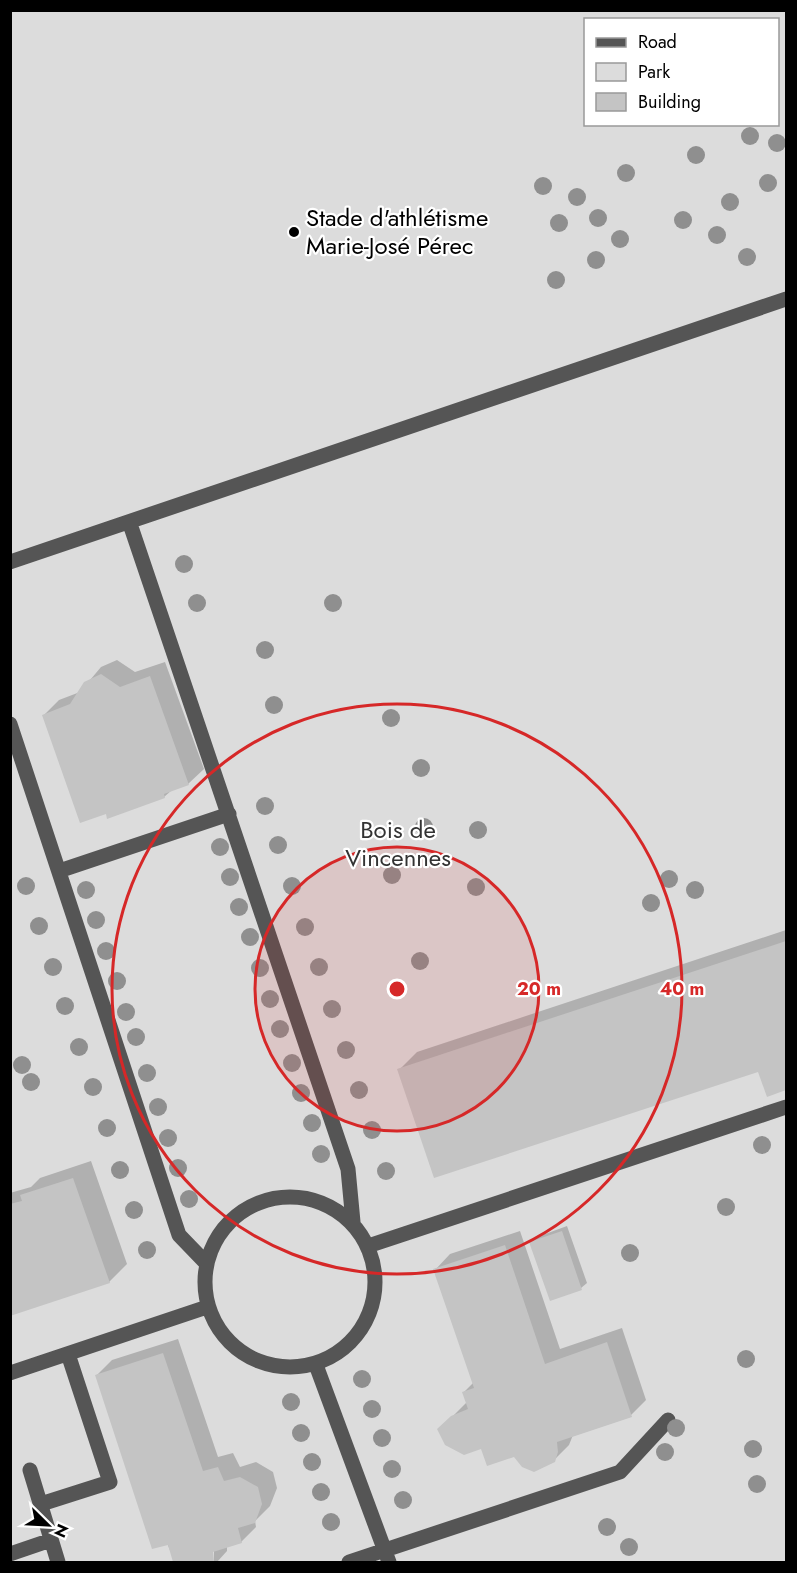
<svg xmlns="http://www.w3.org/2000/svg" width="797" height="1573" font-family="Jost,sans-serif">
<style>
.green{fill:#dcdcdc;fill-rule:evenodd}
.shadow{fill:#0003}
.building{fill:#c4c4c4}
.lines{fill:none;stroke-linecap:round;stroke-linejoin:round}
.minor{stroke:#555;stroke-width:15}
.tree{fill:#8f8f8f}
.ring{fill:none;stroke:#d62828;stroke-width:3}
.poi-dot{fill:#000;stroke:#fff;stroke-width:2}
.labels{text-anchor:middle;stroke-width:4.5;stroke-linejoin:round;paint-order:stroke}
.poi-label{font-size:24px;fill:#000;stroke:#fff;text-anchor:start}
.park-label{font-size:24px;fill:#333;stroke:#fff}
.centre{fill:#d62828;stroke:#fff;stroke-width:3}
.ring-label{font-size:18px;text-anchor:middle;font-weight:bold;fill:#d62828;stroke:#fff;stroke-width:4.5;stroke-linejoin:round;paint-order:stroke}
</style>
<rect width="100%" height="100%" fill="#fff"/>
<!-- green -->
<path class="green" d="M11,11H786V1562H11ZM586,20H778V124H586Z"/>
<!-- shadow -->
<path class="shadow" d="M117,660L135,672L165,662L204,769L188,784L172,790L164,797L44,715L59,700L80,692L101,667Z
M786,930V1089L767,1095L759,1070H399L417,1052Z
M91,1161L127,1264L109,1282L10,1315V1193L31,1187L40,1178Z
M567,1226L587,1283L581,1288L531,1242L537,1237Z
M520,1231L560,1349L622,1328L646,1400L631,1415L573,1435L569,1445L554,1460L515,1455L482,1447L439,1430L467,1402L463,1393L474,1382L435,1270L450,1254Z
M178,1339L218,1457L233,1453L240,1467L256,1462L273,1472L277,1488L270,1506L255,1521L256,1527L241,1542L227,1546V1551L217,1562H214V1545H211V1562H175L96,1376L112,1360Z"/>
<!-- building -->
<path class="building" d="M101,674L120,687L150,676L189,785L164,794L165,798L107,819L106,814L80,823L42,715L70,704L84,682Z
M786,941V1090L767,1097L758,1072L434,1178L397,1069Z
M73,1178L110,1283L10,1316V1204L22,1201L20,1195Z
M562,1231L582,1290L550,1301L529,1242Z
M505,1245L545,1364L607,1342L632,1417L557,1442L558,1452L555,1462L534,1472L522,1467L514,1457L487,1466L481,1449L464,1455L445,1445L437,1429L451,1416L468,1409L462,1392L474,1388L433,1269Z
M163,1353L203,1471L218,1467L224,1481L240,1477L258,1487L262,1504L255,1523L238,1528L242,1543L213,1552L214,1562H173L168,1545L152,1549L95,1375Z"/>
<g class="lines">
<!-- minor -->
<path class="minor" d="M130,524L348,1169L353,1222
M10,562L786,299
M10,724L179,1235L206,1263
M59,871L229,814
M205 1282a85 85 0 1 1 170 0a85 85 0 1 1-170 0Z
M368,1246L786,1107
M316,1365L389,1562
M10,1373L207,1307
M30,1470L58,1562
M41,1504L110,1482L68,1354
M10,1554L51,1540
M349,1562L620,1472L668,1420"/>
</g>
<!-- trees -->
<g class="tree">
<circle cx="750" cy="136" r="9"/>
<circle cx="777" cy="143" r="9"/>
<circle cx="696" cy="155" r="9"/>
<circle cx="626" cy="173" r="9"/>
<circle cx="768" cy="183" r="9"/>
<circle cx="543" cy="186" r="9"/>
<circle cx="577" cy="197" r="9"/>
<circle cx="730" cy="202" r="9"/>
<circle cx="598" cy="218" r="9"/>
<circle cx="683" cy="220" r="9"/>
<circle cx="559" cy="223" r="9"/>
<circle cx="717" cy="235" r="9"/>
<circle cx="620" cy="239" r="9"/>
<circle cx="747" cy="257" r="9"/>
<circle cx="596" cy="260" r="9"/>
<circle cx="556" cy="280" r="9"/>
<circle cx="184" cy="564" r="9"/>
<circle cx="197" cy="603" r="9"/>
<circle cx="333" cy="603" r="9"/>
<circle cx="265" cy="650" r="9"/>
<circle cx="274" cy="705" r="9"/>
<circle cx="391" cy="718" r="9"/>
<circle cx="421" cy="768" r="9"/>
<circle cx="265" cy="806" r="9"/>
<circle cx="424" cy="827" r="9"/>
<circle cx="478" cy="830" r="9"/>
<circle cx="278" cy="845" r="9"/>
<circle cx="220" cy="847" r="9"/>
<circle cx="392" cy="875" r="9"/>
<circle cx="230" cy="877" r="9"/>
<circle cx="669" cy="879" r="9"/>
<circle cx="26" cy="886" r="9"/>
<circle cx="292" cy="886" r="9"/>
<circle cx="476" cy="887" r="9"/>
<circle cx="86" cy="890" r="9"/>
<circle cx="695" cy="890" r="9"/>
<circle cx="651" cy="903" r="9"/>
<circle cx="239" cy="907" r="9"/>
<circle cx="96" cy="920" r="9"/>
<circle cx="39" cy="926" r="9"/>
<circle cx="305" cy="927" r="9"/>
<circle cx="250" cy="937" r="9"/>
<circle cx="106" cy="951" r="9"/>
<circle cx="420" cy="961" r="9"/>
<circle cx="53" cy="967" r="9"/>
<circle cx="319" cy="967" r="9"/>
<circle cx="260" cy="968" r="9"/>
<circle cx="117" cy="981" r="9"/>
<circle cx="270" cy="999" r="9"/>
<circle cx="65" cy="1006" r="9"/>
<circle cx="332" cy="1009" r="9"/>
<circle cx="126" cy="1012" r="9"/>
<circle cx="280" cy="1029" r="9"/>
<circle cx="136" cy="1037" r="9"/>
<circle cx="79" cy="1047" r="9"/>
<circle cx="346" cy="1050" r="9"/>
<circle cx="292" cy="1063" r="9"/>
<circle cx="22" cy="1065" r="9"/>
<circle cx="147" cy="1073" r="9"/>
<circle cx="31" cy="1082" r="9"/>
<circle cx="93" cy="1087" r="9"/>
<circle cx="359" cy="1090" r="9"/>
<circle cx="301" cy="1093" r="9"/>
<circle cx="158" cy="1107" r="9"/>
<circle cx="312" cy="1123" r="9"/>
<circle cx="107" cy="1128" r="9"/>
<circle cx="372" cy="1130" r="9"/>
<circle cx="168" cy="1138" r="9"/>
<circle cx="762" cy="1145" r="9"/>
<circle cx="321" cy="1154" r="9"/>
<circle cx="178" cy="1168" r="9"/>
<circle cx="120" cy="1170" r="9"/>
<circle cx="386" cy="1171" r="9"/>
<circle cx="189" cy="1199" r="9"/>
<circle cx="726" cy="1207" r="9"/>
<circle cx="134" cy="1210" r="9"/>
<circle cx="147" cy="1250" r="9"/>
<circle cx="630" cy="1253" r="9"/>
<circle cx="746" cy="1359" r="9"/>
<circle cx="362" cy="1379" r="9"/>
<circle cx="291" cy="1402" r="9"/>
<circle cx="372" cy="1409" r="9"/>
<circle cx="676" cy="1428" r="9"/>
<circle cx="301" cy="1433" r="9"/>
<circle cx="382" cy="1438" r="9"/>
<circle cx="753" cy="1449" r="9"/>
<circle cx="665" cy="1452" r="9"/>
<circle cx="312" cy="1462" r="9"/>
<circle cx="392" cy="1469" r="9"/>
<circle cx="757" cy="1484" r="9"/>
<circle cx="321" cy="1492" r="9"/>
<circle cx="403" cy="1500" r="9"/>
<circle cx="331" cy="1522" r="9"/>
<circle cx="607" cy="1527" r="9"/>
<circle cx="629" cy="1547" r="9"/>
</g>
<!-- distance rings -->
<circle cx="397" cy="989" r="142" fill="#d62828" fill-opacity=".12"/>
<g class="ring">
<circle cx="397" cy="989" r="142"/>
<circle cx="397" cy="989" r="285"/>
</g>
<!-- markers -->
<circle class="poi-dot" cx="294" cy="232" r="6"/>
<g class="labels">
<!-- poi labels -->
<g class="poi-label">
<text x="306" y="226">Stade d'athlétisme<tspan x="306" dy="28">Marie-José Pérec</tspan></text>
</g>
<!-- park labels -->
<g class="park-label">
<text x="398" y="838">Bois de<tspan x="398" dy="28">Vincennes</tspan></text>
</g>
</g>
<circle cx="397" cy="989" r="9" class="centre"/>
<g class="ring-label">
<text x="539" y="995">20 m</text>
<text x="682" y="995">40 m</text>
</g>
<!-- border -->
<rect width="797" height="1573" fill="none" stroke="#000000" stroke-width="24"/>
<!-- legend -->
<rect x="584" y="18" width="195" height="108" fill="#ffffff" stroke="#999999" stroke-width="1.5"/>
<rect x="596" y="38" width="30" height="9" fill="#555555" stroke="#999999" stroke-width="1.5"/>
<text x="638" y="48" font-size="18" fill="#000000">Road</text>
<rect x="596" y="63" width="30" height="18" fill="#dcdcdc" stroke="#999999" stroke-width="1.5"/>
<text x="638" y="78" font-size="18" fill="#000000">Park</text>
<rect x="596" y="93" width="30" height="18" fill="#c4c4c4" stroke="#999999" stroke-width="1.5"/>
<text x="638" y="108" font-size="18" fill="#000000">Building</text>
<!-- north arrow -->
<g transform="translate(48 1525) rotate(114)" stroke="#ffffff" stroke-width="4.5" paint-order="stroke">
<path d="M0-4.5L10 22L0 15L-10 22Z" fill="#000000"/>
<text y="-9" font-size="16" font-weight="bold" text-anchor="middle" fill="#000000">N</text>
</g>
</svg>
